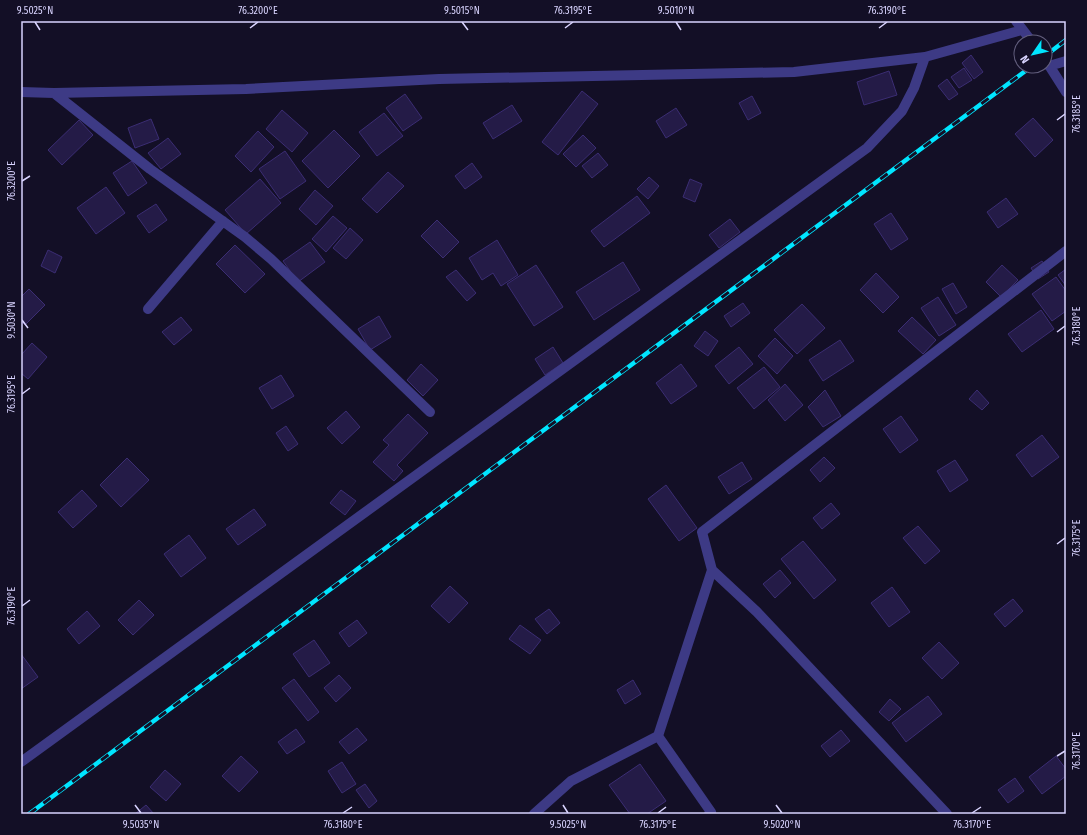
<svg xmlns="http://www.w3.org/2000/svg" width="1087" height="835" font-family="'Fira Sans Condensed',sans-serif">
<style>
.building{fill:#241b47;stroke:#3b2d73}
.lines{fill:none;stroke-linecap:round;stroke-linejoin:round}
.minor{stroke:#3d3a85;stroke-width:10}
.rail-casing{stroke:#00e5ff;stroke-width:4.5}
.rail{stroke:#130f26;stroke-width:3;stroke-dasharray:9;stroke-linecap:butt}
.ticks{fill:none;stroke:#d9d4ff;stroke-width:1.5}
.neatline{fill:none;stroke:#d9d4ff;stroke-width:1.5}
.ticks-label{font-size:10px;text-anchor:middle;fill:#d9d4ff}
</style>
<rect width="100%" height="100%" fill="#130f26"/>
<!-- building -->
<path class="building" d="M971,55L983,72L974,79L962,63Z
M964,68L972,80L959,88L951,77Z
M889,71L897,95L864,105L857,82Z
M947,79L958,94L949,100L938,86Z
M582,91L598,104L558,155L542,142Z
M405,94L422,118L403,131L386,108Z
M752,96L761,113L748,120L739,103Z
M512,105L522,121L493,139L483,123Z
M676,108L687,125L666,138L656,121Z
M282,110L308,133L292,152L266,129Z
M384,113L403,136L377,156L359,132Z
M1033,118L1053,140L1035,157L1015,134Z
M151,119L159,139L135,148L128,128Z
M79,120L93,135L62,165L48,150Z
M334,130L360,156L328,188L302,161Z
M258,131L274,147L251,172L235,156Z
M583,135L596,148L576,167L563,154Z
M168,138L181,154L161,169L148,153Z
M285,151L306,181L280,199L259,169Z
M598,153L608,165L592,178L582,166Z
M132,161L147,183L128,196L113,173Z
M472,163L482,177L465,189L455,176Z
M388,172L404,186L377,213L362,199Z
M649,177L659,186L648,199L637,189Z
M260,179L281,203L246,234L225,210Z
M690,179L702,184L695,202L683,197Z
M106,187L125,213L96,234L77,208Z
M315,190L333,206L316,225L299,209Z
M637,196L650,213L604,247L591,231Z
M1006,198L1018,214L998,228L987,212Z
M156,204L167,220L149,233L137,216Z
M891,213L908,239L891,250L874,224Z
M333,216L347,228L326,252L312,239Z
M730,219L740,232L719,248L709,235Z
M437,220L459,242L443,258L421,236Z
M350,228L363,240L346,259L333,248Z
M497,240L518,275L501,286L493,273L482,280L469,258Z
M310,242L325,262L298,282L283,261Z
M235,245L265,274L245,293L216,264Z
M48,250L62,257L55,273L41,266Z
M1042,261L1049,272L1038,279L1031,268Z
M623,262L640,290L594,320L576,292Z
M536,265L563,307L534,326L507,284Z
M1002,265L1018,280L1001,297L986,282Z
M1066,269V286L1058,275Z
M456,270L476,293L467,301L446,277Z
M876,273L899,297L883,313L860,290Z
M1056,277L1066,291V311L1052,321L1032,294Z
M953,283L967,307L956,314L942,289Z
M29,289L45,305L25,325L21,321V297Z
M938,297L956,325L939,336L921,308Z
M743,303L750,313L731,327L724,316Z
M802,304L825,328L797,354L774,330Z
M1041,310L1054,329L1022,352L1008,334Z
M379,316L391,337L370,350L358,329Z
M181,317L192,330L174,345L162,332Z
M912,317L936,340L923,354L898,331Z
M705,331L718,341L708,356L694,346Z
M775,338L793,356L777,374L758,356Z
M840,340L854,361L823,381L809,360Z
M32,343L47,357L28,379L21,373V355Z
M553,347L563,363L545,375L535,359Z
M739,347L753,364L729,384L715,366Z
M421,364L438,380L423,396L407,380Z
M681,364L697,386L671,404L656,383Z
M764,367L780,387L754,409L737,388Z
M281,375L294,396L272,409L259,388Z
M785,384L803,405L785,421L768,400Z
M825,390L841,416L823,427L808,407Z
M977,390L989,403L982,410L969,399Z
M346,411L360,427L342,444L327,428Z
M408,414L428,433L397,465L403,471L394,481L373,462L389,445L383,440Z
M901,416L918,440L900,453L883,429Z
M286,426L298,444L288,451L276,433Z
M1042,435L1059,457L1032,477L1016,455Z
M824,457L835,468L820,482L810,470Z
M127,458L149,480L121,507L100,485Z
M955,460L968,480L950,492L937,471Z
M742,462L752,479L729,494L718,477Z
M666,485L697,528L679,541L648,499Z
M82,490L97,506L73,528L58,512Z
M341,490L356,501L345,515L330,503Z
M831,503L840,514L822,529L813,518Z
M254,509L266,525L238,545L226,529Z
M918,526L940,551L925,564L903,538Z
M189,535L206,558L181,577L164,554Z
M803,541L836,580L814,599L781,559Z
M780,570L791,583L775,598L763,584Z
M450,586L468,603L449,623L431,606Z
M892,587L910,612L889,627L871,603Z
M1013,599L1023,611L1005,627L994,614Z
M139,600L154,615L133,635L118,620Z
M549,609L560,623L547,634L535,619Z
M87,611L100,626L79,644L67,629Z
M357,620L367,633L349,647L339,633Z
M520,625L541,640L530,654L509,639Z
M314,640L330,663L309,677L293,654Z
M939,642L959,663L942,679L922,658Z
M21,654L38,677L21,689Z
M339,675L351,688L336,702L324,688Z
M294,679L319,712L308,721L282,688Z
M633,680L641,694L625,704L617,690Z
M928,696L942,714L906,742L892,723Z
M890,699L901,709L889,721L879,712Z
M357,728L367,740L349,754L339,742Z
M296,729L305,742L287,754L278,742Z
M841,730L850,741L830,757L821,746Z
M241,756L258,772L239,792L222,776Z
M1056,756L1066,769V776L1042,794L1029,777Z
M342,762L356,784L342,793L328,771Z
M640,764L666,801L647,814H630L609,785Z
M165,770L181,784L166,801L150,787Z
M1015,778L1024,791L1008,803L998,790Z
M365,784L377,801L369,808L356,790Z
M146,805L154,814H135Z"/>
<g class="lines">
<!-- minor -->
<path class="minor" d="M1016,21L1032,42
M1045,59L1066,92
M1049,66L1066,61
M21,92L54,93L246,89L439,79L794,72L925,57L1022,30
M54,93L150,169L245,237L271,259L430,412
M148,309L223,221
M712,570L702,532L1066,251
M658,736L711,812L709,814
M21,762L867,148L902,111L914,88L925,57
M534,814L571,781L658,736L712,570L757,612L947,814"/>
<defs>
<path id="rail" d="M1045,56L1066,40
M29,814L1032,66"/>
</defs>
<!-- rail casing -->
<use href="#rail" class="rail-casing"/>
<!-- rail -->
<use href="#rail" class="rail"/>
</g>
<!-- ticks -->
<path class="ticks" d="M35,22L40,30M462,22L468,30M676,22L681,30M250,28L258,22M565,28L573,22M879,28L887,22M1057,120L1065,114M22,181L30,176M22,320L28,328M1057,332L1065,326M22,394L30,388M1057,544L1065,538M22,606L30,600M1057,756L1065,751M135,805L141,813M563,805L568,813M776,805L782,813M343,813L352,807M658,813L666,807M972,813L981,807"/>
<!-- border -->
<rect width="1087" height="835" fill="none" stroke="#130f26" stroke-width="44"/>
<!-- north arrow -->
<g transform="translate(1033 54) rotate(236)"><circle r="19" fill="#130f26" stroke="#625e7d"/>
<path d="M0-3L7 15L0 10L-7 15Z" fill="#00e5ff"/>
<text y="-6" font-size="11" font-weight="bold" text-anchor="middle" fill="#d9d4ff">N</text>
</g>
<rect x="22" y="22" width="1043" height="791" class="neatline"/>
<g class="ticks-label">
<text x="35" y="14">9.5025°N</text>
<text x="258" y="14">76.3200°E</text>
<text x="462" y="14">9.5015°N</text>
<text x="573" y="14">76.3195°E</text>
<text x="676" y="14">9.5010°N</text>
<text x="887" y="14">76.3190°E</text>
<text transform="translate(1076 114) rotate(-90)" y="4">76.3185°E</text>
<text transform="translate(11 181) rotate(-90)" y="4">76.3200°E</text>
<text transform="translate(11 320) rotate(-90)" y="4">9.5030°N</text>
<text transform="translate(1076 326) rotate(-90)" y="4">76.3180°E</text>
<text transform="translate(11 394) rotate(-90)" y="4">76.3195°E</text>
<text transform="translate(1076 538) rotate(-90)" y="4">76.3175°E</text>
<text transform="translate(11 606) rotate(-90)" y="4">76.3190°E</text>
<text transform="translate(1076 751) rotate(-90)" y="4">76.3170°E</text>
<text x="141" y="828">9.5035°N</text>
<text x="343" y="828">76.3180°E</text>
<text x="568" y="828">9.5025°N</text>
<text x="658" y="828">76.3175°E</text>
<text x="782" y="828">9.5020°N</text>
<text x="972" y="828">76.3170°E</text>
</g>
</svg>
